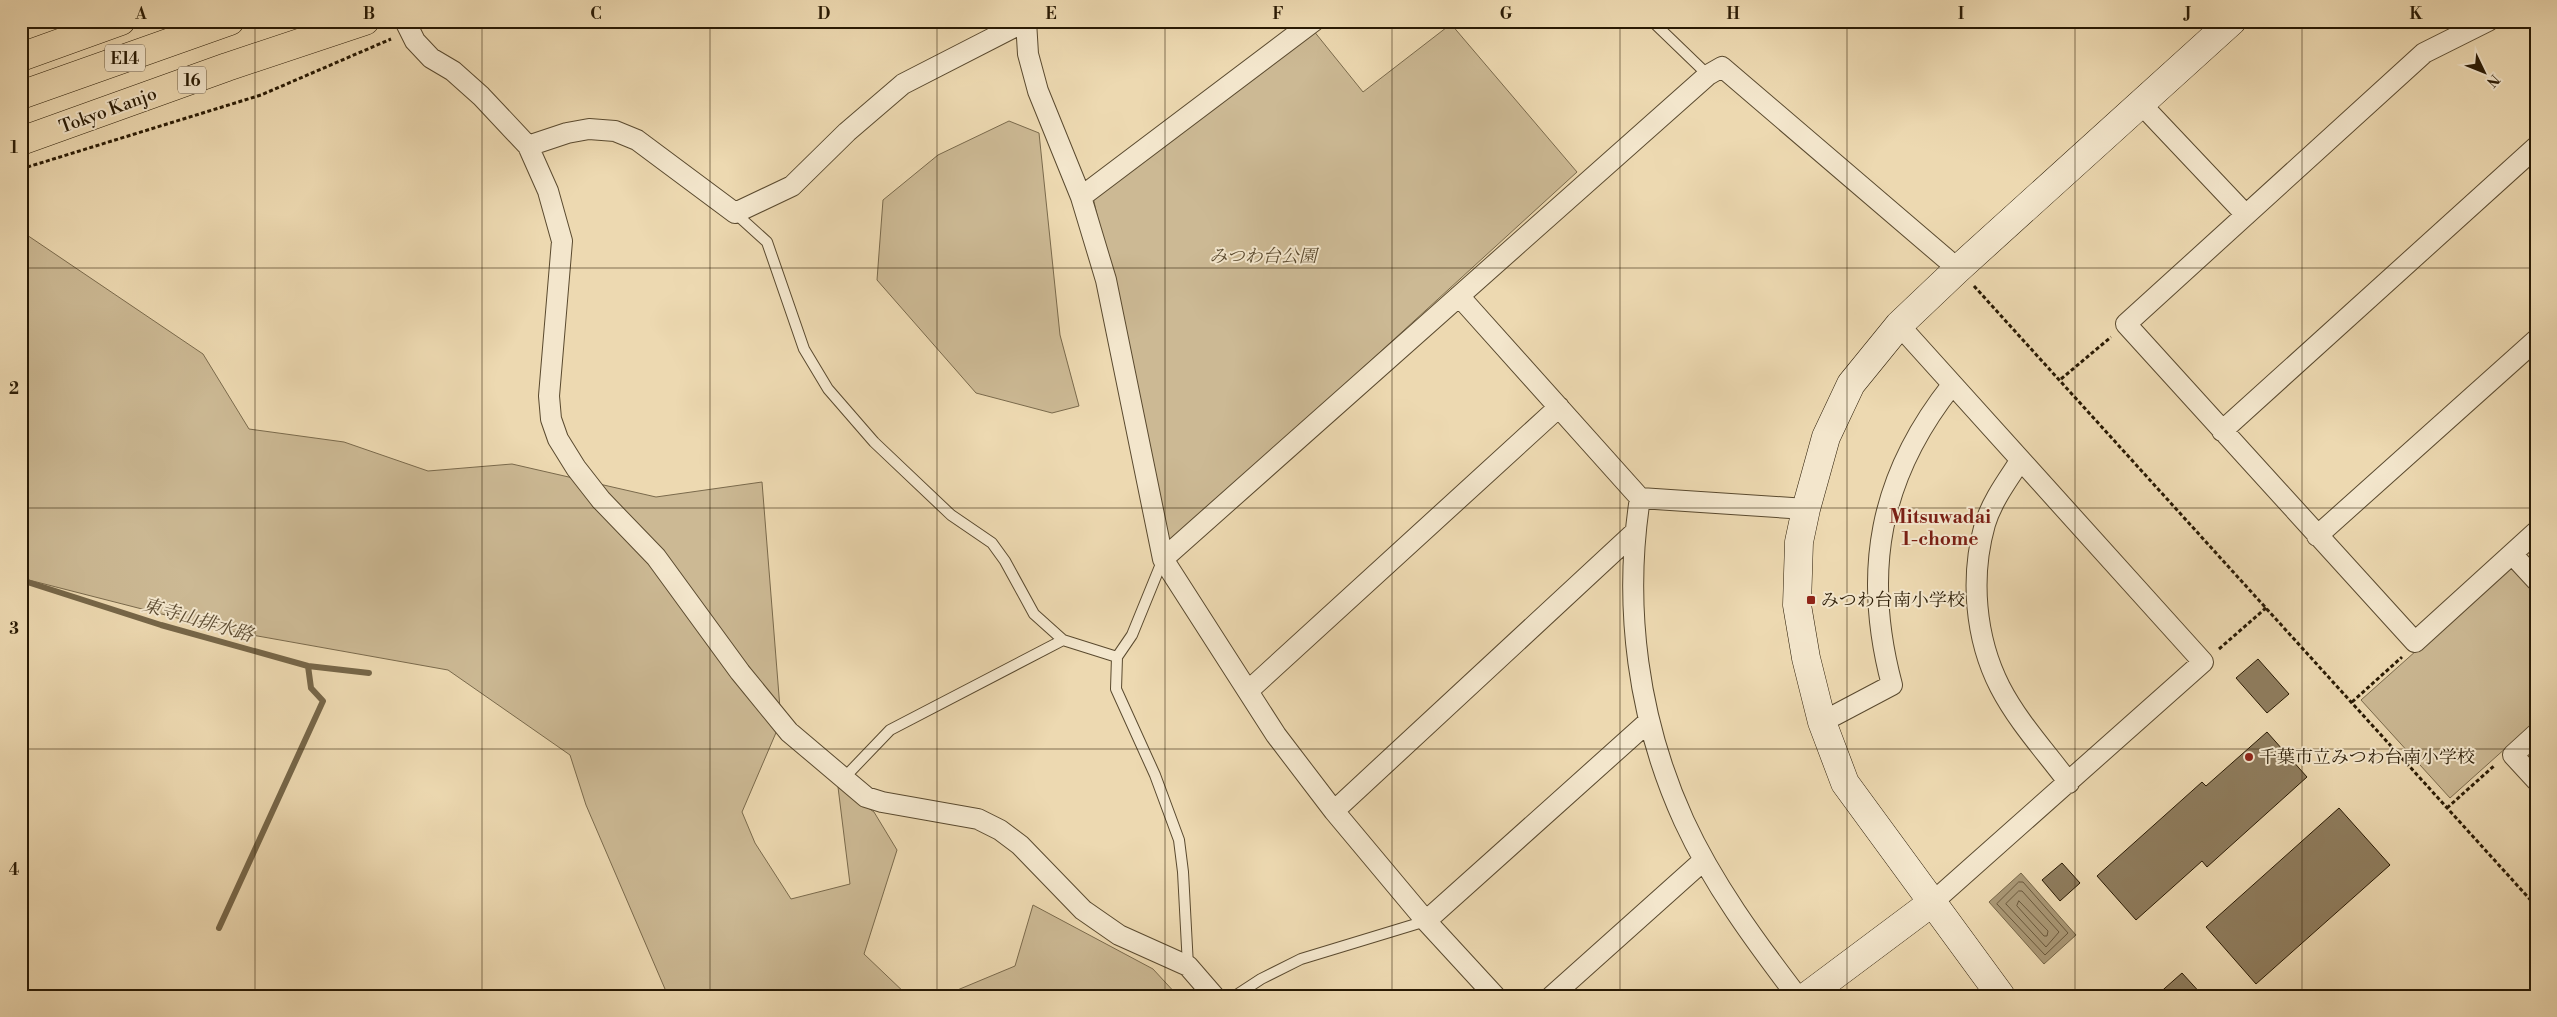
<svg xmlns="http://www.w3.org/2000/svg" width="2557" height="1017" font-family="'Libre Bodoni','Noto Serif JP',serif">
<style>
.green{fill:#ccb994;stroke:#7a6a4c}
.water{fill:#aa9876;stroke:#766648}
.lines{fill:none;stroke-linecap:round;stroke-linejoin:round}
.shore{stroke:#6a593d;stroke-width:1}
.stream{stroke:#766648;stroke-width:6}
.building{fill:#8f7d5e;stroke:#291a04}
.lane-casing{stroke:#5a4a2f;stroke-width:12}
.street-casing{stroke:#5a4a2f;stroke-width:22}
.secondary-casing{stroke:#291a04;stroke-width:29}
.highway-casing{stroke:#291a04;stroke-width:29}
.path{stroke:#291a04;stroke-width:3;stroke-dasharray:4 2.5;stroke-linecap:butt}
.lane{stroke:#f3e6cc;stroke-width:10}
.street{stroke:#f3e6cc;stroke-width:20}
.secondary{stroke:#f3e6cc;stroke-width:28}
.highway{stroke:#edd9b1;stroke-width:28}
.grid{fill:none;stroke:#291a04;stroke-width:1;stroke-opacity:0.55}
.poi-dot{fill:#8f2418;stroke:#f3e6cc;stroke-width:2}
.labels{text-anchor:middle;stroke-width:4;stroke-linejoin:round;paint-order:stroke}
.shield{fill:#f3e6cc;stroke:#665740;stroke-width:1}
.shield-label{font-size:16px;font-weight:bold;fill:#291a04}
.street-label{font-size:18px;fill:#291a04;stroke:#f3e6cc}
.park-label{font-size:18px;font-style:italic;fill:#5a4a2f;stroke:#f3e6cc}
.poi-label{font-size:18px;fill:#291a04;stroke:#f3e6cc;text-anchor:start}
.neighbourhood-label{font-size:19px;font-weight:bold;fill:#7a1f14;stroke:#f3e6cc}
.water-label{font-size:19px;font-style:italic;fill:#5d4c32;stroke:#f3e6cc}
.neatline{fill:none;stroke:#291a04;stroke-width:2}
.grid-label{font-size:16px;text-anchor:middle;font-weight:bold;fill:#291a04}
</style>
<rect width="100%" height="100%" fill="#edd9b1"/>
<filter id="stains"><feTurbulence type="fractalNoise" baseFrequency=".004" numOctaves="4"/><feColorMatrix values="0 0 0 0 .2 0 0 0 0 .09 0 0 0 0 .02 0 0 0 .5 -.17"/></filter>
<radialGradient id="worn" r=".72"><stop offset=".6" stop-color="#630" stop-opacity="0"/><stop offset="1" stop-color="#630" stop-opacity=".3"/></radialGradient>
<!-- green -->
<path class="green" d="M1451,24L1577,172L1170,544L1093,197L1313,30L1363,92Z
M1009,121L1039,133L1060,335L1079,406L1052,413L976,393L877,280L883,200L938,155Z
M21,231L203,354L249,429L344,442L428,471L512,464L656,497L762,482L781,721L742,812L755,843L791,899L850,884L838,787L874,812L897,850L864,954L908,996H668L586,805L570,755L448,670L224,630L21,578Z
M2509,568H2519L2536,587V721L2450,798L2361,700Z
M1033,905L1153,969L1178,996H943L1015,966Z
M89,993H180L184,996H77Z"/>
<!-- water -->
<path class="water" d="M2021,873L2076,935L2044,964L1989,902Z"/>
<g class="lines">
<!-- shore -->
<path class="shore" d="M2019,882H2023L2068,933L2045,955L1997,904Z
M2019,891H2022L2059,932L2046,947L2006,904Z
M2019,901L2048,931L2047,936H2044L2017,906Z"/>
<!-- stream -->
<path class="stream" d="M21,580L161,625L308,666L369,673
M219,928L323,701L311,688L308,666"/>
</g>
<!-- building -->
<path class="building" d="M2258,659L2289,694L2267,713L2236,678Z
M2267,732L2307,777L2207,867L2202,861L2136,920L2097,876L2202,782L2206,786Z
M2339,808L2390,865L2256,984L2206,927Z
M2062,863L2080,883L2060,901L2042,880Z
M2182,973L2203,996H2156Z"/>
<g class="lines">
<defs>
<path id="lane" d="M1652,21L1708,75
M735,213L767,242L804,349L828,389L874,442L951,515L992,543L1005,561L1034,614L1063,640L1117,657
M1163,559L1132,635L1117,657L1116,689L1155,775L1179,840L1183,872L1188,966
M843,779L890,730L1063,640
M1235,996L1261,979L1301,959L1426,921"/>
<path id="street" d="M405,21L415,41L431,58L453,71L481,96L528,146L548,191L562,241L549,396L551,419L558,439L576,468L601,500L656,557L740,672L789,732L866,797L882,802L978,819L1000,830L1020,845L1083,910L1119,935L1188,966L1214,996
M1026,21L1028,54L1038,91L1081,197L1106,280L1163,559L1276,735L1334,811L1426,921L1495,996
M2488,21L2424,53L2126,324L2415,642L2536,532
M2141,104L2246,215
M528,146L567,133L589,129L615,131L637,140L735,213L792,186L847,132L903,84L1026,21
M1081,197L1314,21
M1459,296L1640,498L1806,509
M1899,325L2203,662L1934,901
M2222,431L2536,147
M2020,461C2007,481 1992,501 1985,524C1970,577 1975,638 2000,687C2018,722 2046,752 2069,783
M1640,498C1623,607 1638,720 1684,821C1713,884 1755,941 1797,996
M2317,536L2536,340
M2512,554L2536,580
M1163,559L1708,75L1722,67L1958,269
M1248,691L1559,407
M1822,722L1892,685C1862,572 1879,477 1952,385
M2536,734L2513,755L2536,780
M1334,811L1635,532
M1426,921L1648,722
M1552,996L1704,860"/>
<path id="secondary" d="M1807,996L1934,901
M2001,996L1845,783L1822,722L1806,658L1797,605L1799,542L1806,509L1826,437L1851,384L1899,325L1958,269L2232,21"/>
<path id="highway" d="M21,57L121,21
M21,95L230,21
M21,141L227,67L365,21"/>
</defs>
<!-- lane casing -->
<use href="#lane" class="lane-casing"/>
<!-- street casing -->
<use href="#street" class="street-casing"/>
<!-- secondary casing -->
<use href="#secondary" class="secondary-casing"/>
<!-- highway casing -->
<use href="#highway" class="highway-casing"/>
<!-- path -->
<path class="path" d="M21,169L261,95L391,39
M1974,286L2536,906
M2061,379L2111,337
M2219,649L2267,607
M2352,702L2402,657
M2447,808L2495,765"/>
<!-- lane -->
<use href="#lane" class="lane"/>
<!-- street -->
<use href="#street" class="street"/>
<!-- secondary -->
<use href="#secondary" class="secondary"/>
<!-- highway -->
<use href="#highway" class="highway"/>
</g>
<!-- grid -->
<path class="grid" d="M255,21V996M482,21V996M710,21V996M937,21V996M1165,21V996M1392,21V996M1620,21V996M1847,21V996M2075,21V996M2302,21V996M21,268H2536M21,508H2536M21,749H2536"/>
<!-- markers -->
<g class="poi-dot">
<rect x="1806" y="595" width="10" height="10" rx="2.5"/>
<circle cx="2249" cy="757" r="5"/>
</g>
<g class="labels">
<!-- shield labels -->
<g class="shield">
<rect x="105" y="44.5" width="40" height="27" rx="4"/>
<rect x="178" y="66.5" width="28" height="27" rx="4"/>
</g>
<g class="shield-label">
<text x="125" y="64">E14</text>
<text x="192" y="86">16</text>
</g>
<!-- street labels -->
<g class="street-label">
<text transform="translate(108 110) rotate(-20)" y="6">Tokyo Kanjo</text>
</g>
<!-- park labels -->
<g class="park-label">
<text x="1263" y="262">みつわ台公園</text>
</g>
<!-- poi labels -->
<g class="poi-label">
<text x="1821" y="606">みつわ台南小学校</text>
<text x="2259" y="763">千葉市立みつわ台南小学校</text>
</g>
<!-- neighbourhood labels -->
<g class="neighbourhood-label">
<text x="1940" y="523">Mitsuwadai<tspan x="1940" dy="22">1-chome</tspan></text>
</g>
<!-- water labels -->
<g class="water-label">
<text transform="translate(198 619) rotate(16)" y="7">東寺山排水路</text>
</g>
</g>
<!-- margin -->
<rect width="2557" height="1017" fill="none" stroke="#edd9b1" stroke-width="55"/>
<!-- north arrow -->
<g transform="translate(2484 72) rotate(133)" stroke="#f3e6cc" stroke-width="4" paint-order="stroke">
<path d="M0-4L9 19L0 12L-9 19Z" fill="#291a04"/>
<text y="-8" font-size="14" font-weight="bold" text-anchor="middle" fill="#291a04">N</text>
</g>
<rect x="28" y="28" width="2502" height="962" class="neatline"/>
<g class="grid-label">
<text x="141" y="19">A</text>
<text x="369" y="19">B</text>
<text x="596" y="19">C</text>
<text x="824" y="19">D</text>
<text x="1051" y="19">E</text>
<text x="1278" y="19">F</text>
<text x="1506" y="19">G</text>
<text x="1733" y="19">H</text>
<text x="1961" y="19">I</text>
<text x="2188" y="19">J</text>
<text x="2416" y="19">K</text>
<text x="14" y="153">1</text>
<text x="14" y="394">2</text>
<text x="14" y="634">3</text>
<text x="14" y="875">4</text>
</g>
<rect width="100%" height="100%" filter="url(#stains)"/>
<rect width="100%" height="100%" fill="url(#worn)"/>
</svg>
